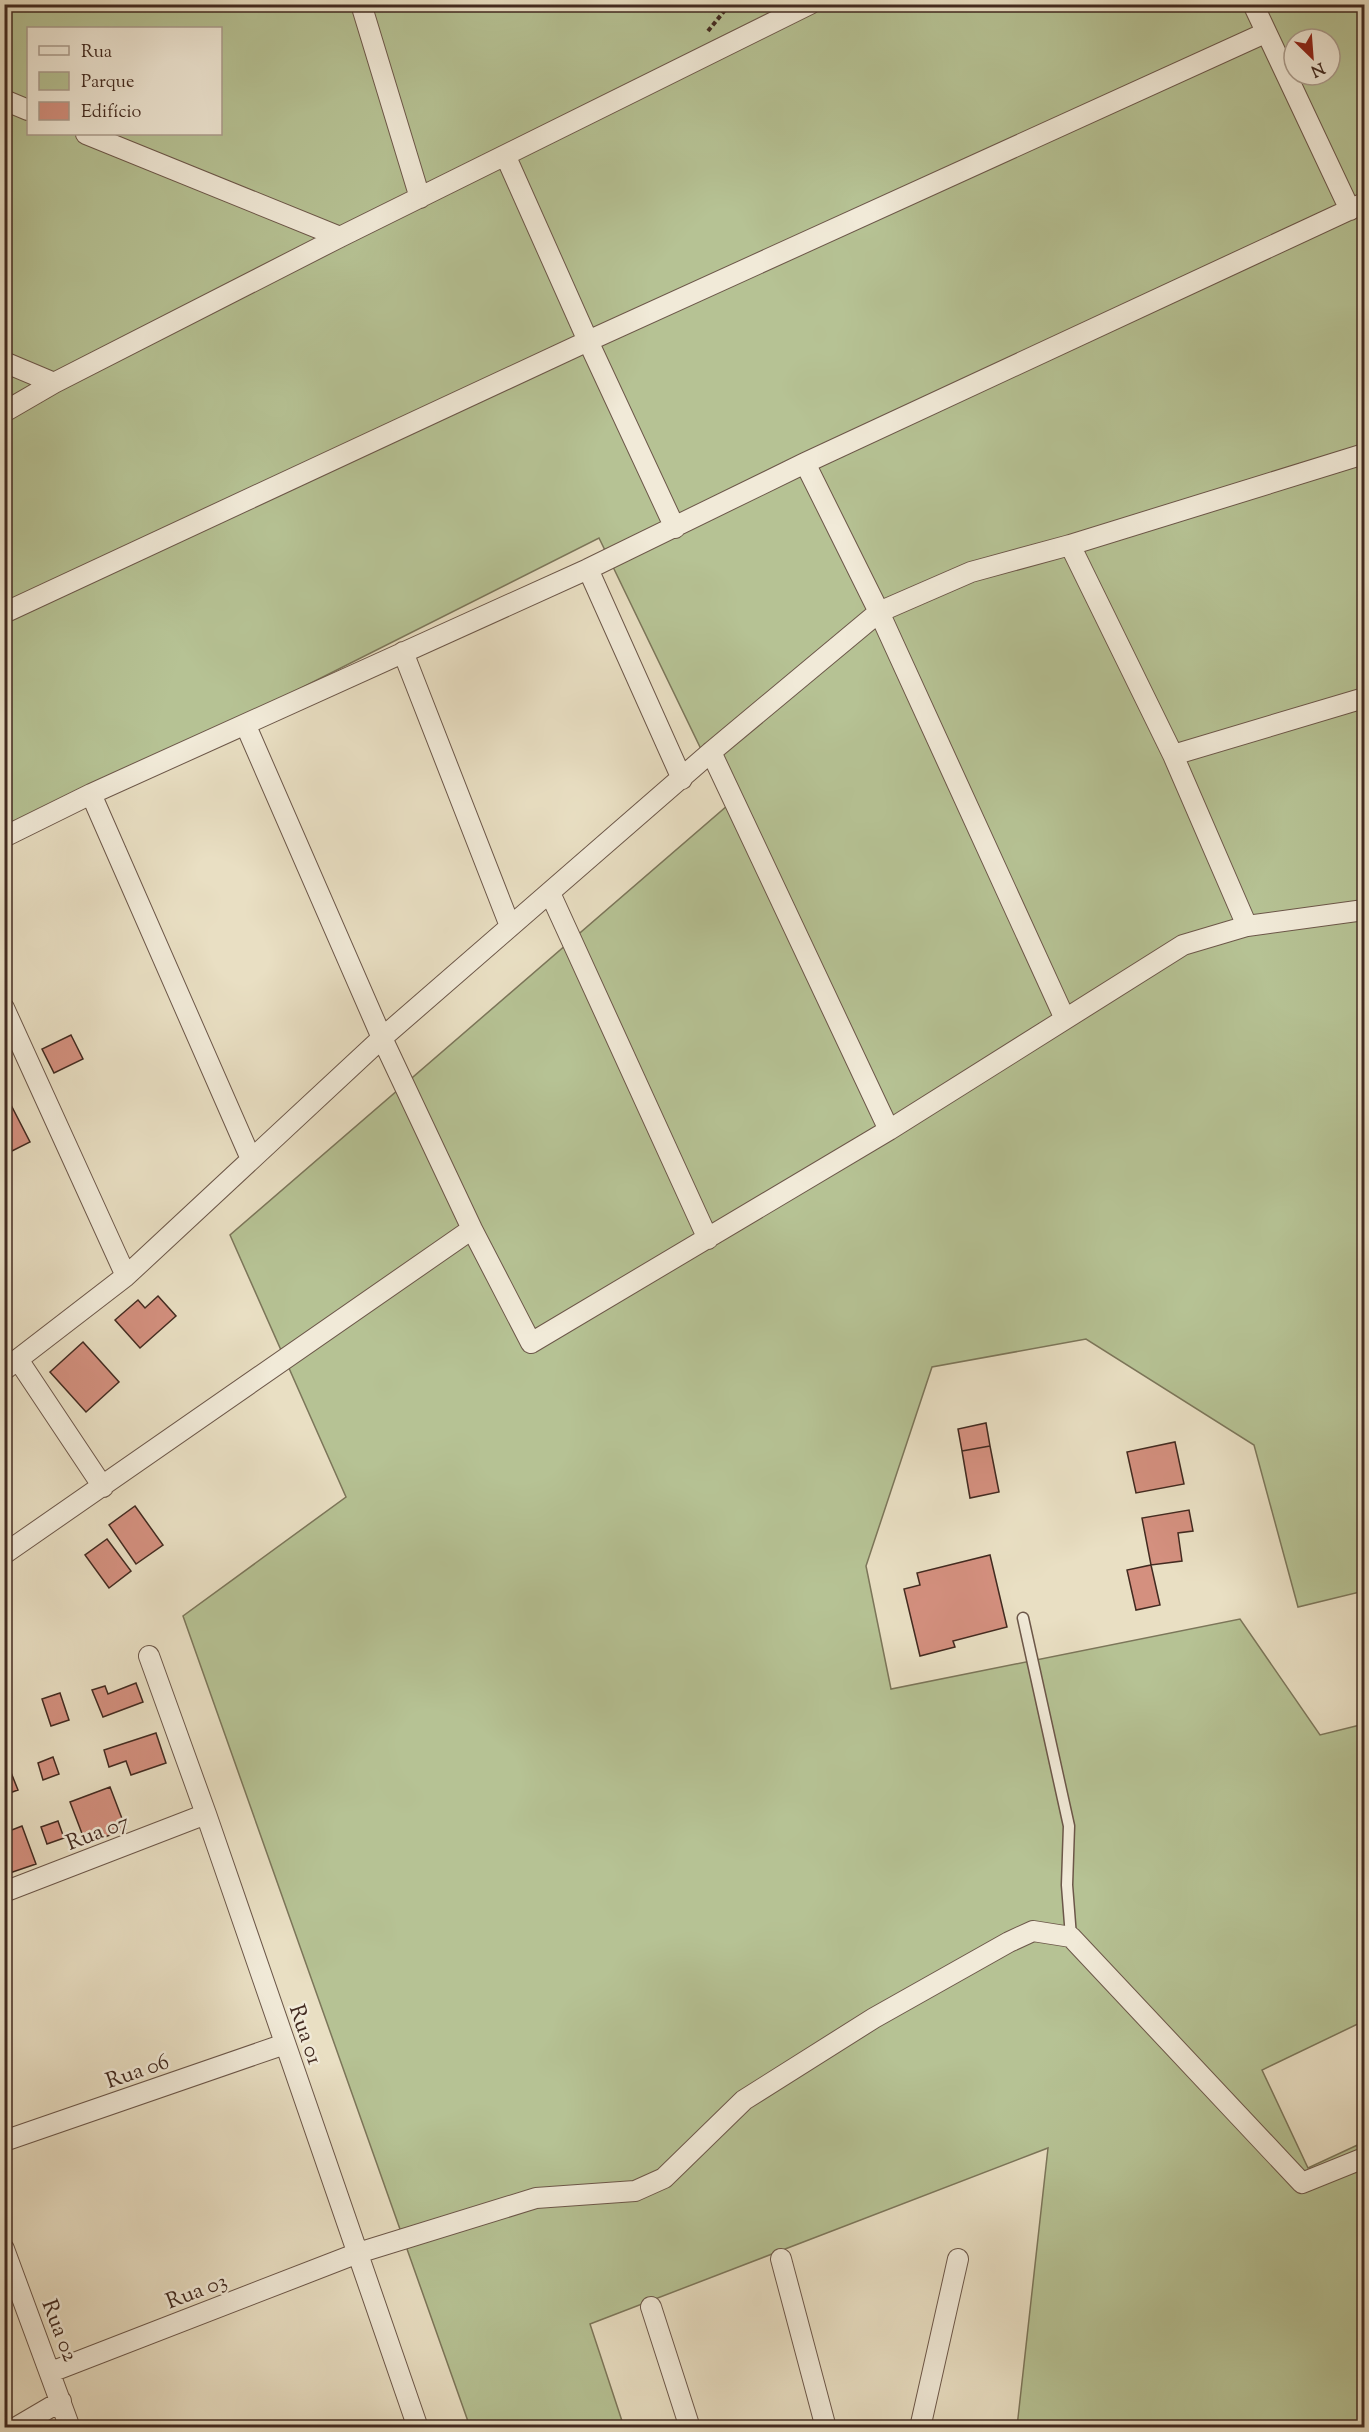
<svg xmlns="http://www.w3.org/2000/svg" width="1369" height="2432" font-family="'Sorts Mill Goudy',serif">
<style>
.green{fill:#b6c294;stroke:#7c765a;stroke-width:1.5;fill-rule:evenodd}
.building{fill:#d4907f;stroke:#422a20;stroke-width:1.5}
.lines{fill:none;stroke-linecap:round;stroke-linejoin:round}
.lane-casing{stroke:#6c5749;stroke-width:13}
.street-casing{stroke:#6c5749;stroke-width:22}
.path{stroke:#422a20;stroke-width:4;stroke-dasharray:4.5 3;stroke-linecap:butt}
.lane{stroke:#f1ead8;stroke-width:10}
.street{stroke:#f1ead8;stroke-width:20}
.labels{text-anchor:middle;stroke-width:5;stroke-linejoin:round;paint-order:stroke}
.street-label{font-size:22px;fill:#422a20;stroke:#f1ead8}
</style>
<rect width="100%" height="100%" fill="#e9dfc3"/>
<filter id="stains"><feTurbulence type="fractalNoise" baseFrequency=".00333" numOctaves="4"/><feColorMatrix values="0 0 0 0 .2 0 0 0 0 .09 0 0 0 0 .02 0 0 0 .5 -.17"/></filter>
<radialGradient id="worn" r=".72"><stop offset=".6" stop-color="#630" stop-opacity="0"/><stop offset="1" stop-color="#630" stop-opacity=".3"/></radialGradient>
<!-- green -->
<path class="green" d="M4,5H1364V1591L1298,1607L1254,1445L1086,1339L932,1367L866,1566L891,1689L1240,1619L1320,1735L1364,1724V2021L1262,2070L1308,2168L1364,2142V2427H1017L1048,2148L590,2324L624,2427H470L183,1616L346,1497L230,1235L728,805L599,538L5,837ZM28,28H220V134H28ZM1294,39H1330V75H1294Z"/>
<!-- building -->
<path class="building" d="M71,1035L83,1059L54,1073L42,1049Z
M10,1103L30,1142L4,1155V1106Z
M158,1296L176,1316L140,1348L115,1320L138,1300L145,1308Z
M83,1342L119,1382L86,1412L50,1372Z
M986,1423L990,1446L962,1451L958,1429Z
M1175,1442L1184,1484L1136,1493L1127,1452Z
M990,1446L999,1492L970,1498L962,1451Z
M135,1506L163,1545L136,1564L109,1525Z
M1189,1510L1193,1531L1178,1533L1182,1561L1151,1565L1142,1518Z
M107,1539L131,1571L109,1588L85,1555Z
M990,1555L1007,1627L953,1641L955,1647L920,1656L904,1589L920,1585L917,1573Z
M1151,1565L1160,1605L1136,1610L1127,1570Z
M136,1683L143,1702L103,1717L92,1690L105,1686L108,1694Z
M60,1693L69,1720L51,1726L42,1699Z
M156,1733L166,1763L131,1775L126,1761L109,1767L104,1750Z
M53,1757L59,1774L43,1780L38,1763Z
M8,1765L18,1790L4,1795V1767Z
M110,1787L126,1829L86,1844L70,1802Z
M58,1821L64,1838L47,1844L41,1827Z
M22,1826L36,1864L4,1875V1833Z"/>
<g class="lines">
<defs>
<path id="lane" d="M1023,1618L1069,1826L1067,1885L1071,1937"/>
<path id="street" d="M361,4L420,198
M1253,4L1350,210
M4,100L28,110
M86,134L340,237
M506,157L588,341L675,528
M4,362L54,383
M4,412L54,383L340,237L810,4
M805,463L879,612L1065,1019
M1070,545L1173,755L1247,926
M588,569L682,779
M4,613L588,341L1265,33
M403,652L510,926
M246,726L382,1038L472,1229L531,1343L889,1130L1183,945L1247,926L1364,910
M711,752L889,1130
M1173,755L1364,698
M91,794L251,1159
M4,837L91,794L588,569L805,463L1364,203
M550,893L708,1239
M4,1008L126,1276
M19,1361L103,1487
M4,1370L126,1276L382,1038L711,752L879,612L971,572L1070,545L1364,454
M4,1554L472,1229
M149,1656L206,1814L418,2428
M4,1892L206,1814
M4,2141L285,2044
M4,2249L70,2428
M781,2259L826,2428
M651,2307L690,2428
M51,2372L358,2253L536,2198L635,2191L664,2178L744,2100L874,2018L1009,1942L1033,1931L1071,1937L1302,2183L1364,2158
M15,2428L61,2401
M920,2428L958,2259"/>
</defs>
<!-- lane casing -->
<use href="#lane" class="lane-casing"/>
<!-- street casing -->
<use href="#street" class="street-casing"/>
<!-- path -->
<path class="path" d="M708,31L730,4"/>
<!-- lane -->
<use href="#lane" class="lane"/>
<!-- street -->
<use href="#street" class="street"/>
</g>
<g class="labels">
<!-- street labels -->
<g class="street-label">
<text transform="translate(97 1831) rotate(-21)" y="8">Rua 07</text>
<text transform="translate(307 2034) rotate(71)" y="8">Rua 01</text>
<text transform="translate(137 2070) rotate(-19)" y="8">Rua 06</text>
<text transform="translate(196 2290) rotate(-21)" y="8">Rua 03</text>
<text transform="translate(61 2330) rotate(69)" y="8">Rua 02</text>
</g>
</g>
<!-- margin -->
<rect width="1369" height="2432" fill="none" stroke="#e9dfc3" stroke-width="24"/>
<rect x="6" y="6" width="1357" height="2420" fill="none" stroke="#422a20" stroke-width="3"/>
<rect x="12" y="12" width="1345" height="2408" fill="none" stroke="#422a20" stroke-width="1.5"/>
<!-- legend -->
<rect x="27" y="27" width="195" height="108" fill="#f1ead8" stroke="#ab9d8e" stroke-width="1.5"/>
<rect x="39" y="46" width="30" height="9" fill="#f1ead8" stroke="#ab9d8e" stroke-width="1.5"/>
<text x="81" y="57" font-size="18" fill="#422a20">Rua</text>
<rect x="39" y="72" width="30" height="18" fill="#b6c294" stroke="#ab9d8e" stroke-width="1.5"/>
<text x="81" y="87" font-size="18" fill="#422a20">Parque</text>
<rect x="39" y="102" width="30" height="18" fill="#d4907f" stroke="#ab9d8e" stroke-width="1.5"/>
<text x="81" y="117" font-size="18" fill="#422a20">Edifício</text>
<!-- north arrow -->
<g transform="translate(1312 57) rotate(155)"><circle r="28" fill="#f1ead8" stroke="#ab9d8e" stroke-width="1.5"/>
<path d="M0-4.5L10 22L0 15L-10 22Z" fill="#8f2418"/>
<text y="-9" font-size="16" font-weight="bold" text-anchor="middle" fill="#422a20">N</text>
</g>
<rect width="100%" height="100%" filter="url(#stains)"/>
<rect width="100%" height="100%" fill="url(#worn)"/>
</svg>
